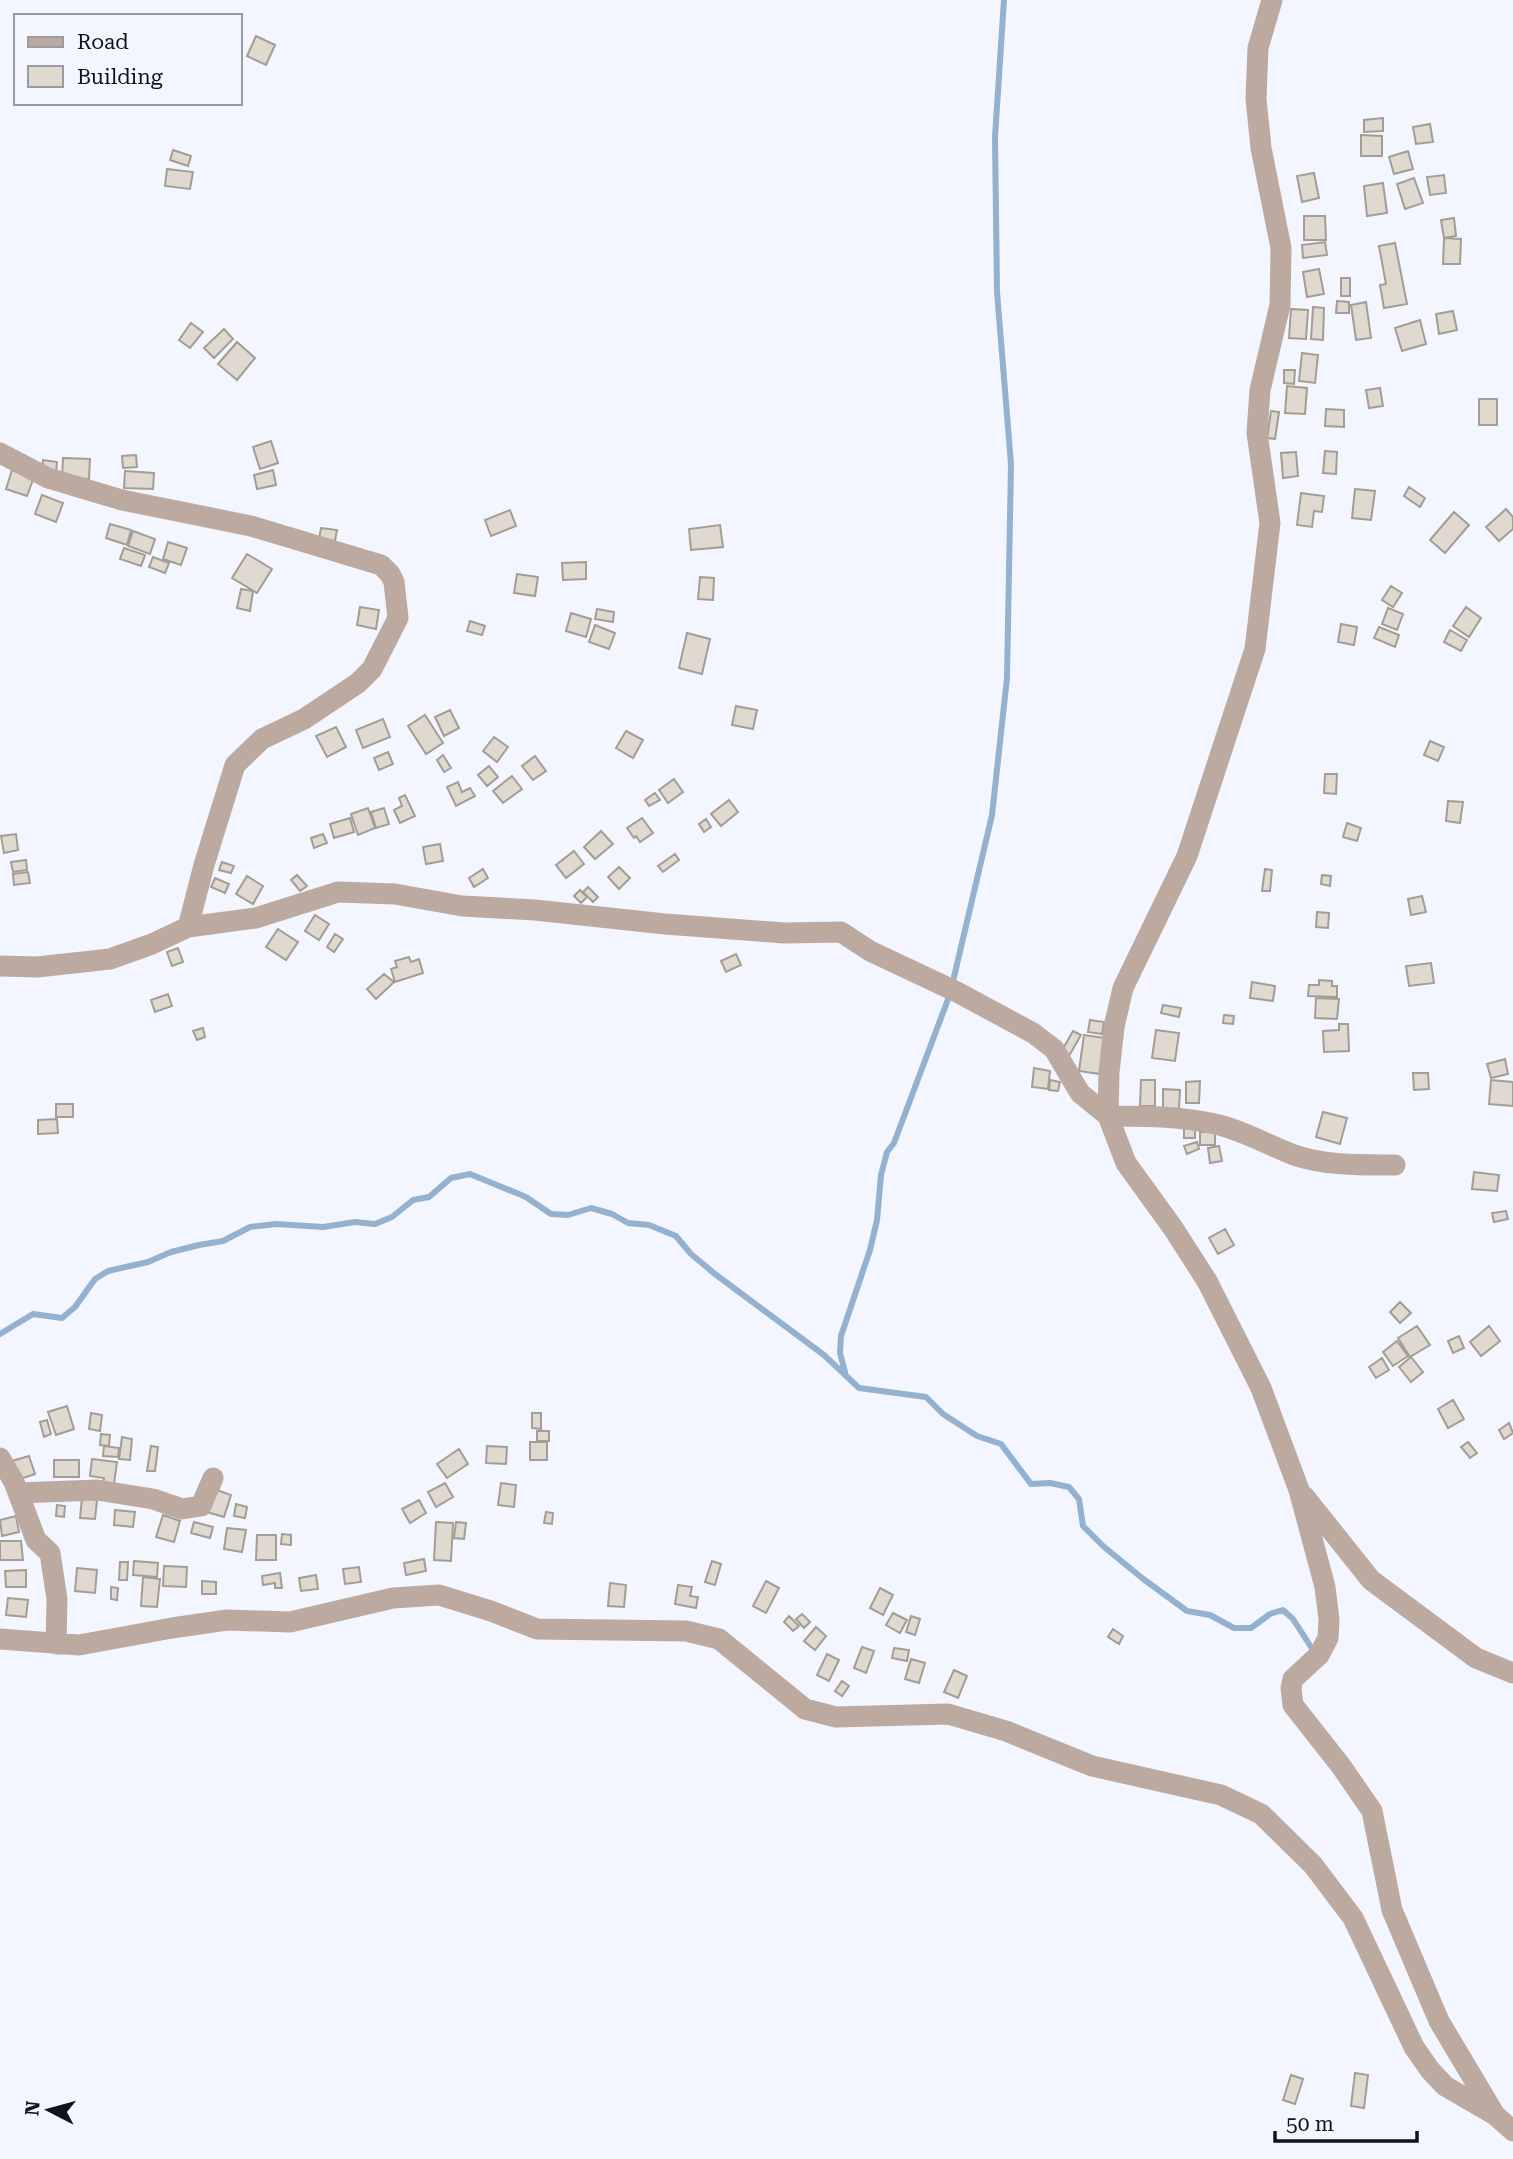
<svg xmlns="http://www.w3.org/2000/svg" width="1513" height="2159" font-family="'Roboto Serif',serif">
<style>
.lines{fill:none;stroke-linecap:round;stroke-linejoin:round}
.stream{stroke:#94b1cf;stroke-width:6}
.building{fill:#e0d9d0;stroke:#a39d95;stroke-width:2}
.street{stroke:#bcaaa1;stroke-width:21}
</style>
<rect width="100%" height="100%" fill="#f3f6fe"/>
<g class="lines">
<!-- stream -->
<path class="stream" d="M0,1334L33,1314L62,1318L75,1307L95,1279L108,1271L148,1262L171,1252L199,1245L223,1241L250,1227L276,1224L323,1227L355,1222L375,1224L392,1217L413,1200L429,1197L451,1178L470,1174L526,1197L551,1214L568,1215L591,1208L612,1214L628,1223L649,1225L676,1236L691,1254L715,1274L824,1355L859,1388L926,1397L943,1414L977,1436L1001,1444L1031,1484L1050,1483L1069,1487L1079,1499L1083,1526L1103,1546L1142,1578L1187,1611L1210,1615L1234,1628H1251L1270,1614L1283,1610L1293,1619L1311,1647
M845,1372L840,1353L841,1336L870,1250L877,1220L881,1175L887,1152L894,1143L950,994L992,815L1007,678L1011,464L997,292L995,137L1004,0"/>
</g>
<!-- building -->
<path class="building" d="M256,36L275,45L266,65L247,56Z
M1383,118V131L1364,132V120Z
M1430,124L1433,142L1416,144L1413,127Z
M1361,135L1382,136V156H1361Z
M173,150L191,156L188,166L170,160Z
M1408,151L1413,169L1394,174L1389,157Z
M167,169L193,172L190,189L165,186Z
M1314,173L1319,198L1302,202L1297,176Z
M1444,175L1446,193L1430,195L1427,177Z
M1414,178L1423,203L1405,209L1397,184Z
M1383,183L1387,213L1367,216L1364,186Z
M1304,216H1325L1326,240H1304Z
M1454,218L1456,236L1444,238L1441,220Z
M1444,238L1461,239L1460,264H1443Z
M1325,242L1327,255L1303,258L1302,245Z
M1395,243L1407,304L1384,308L1380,285L1386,284L1379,246Z
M1319,269L1324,294L1307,297L1303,272Z
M1341,278H1350V296H1341Z
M1337,301L1349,302V313H1336Z
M1366,302L1371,338L1356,340L1351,305Z
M1313,307L1324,308L1323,340L1311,339Z
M1291,309L1308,310L1306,339L1289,338Z
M1453,311L1457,330L1439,334L1436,314Z
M1420,320L1426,344L1402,351L1395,328Z
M191,323L203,332L190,348L179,340Z
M224,329L233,339L214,358L204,348Z
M237,342L255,358L237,380L218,364Z
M1302,353L1318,355L1315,383L1299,381Z
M1284,370H1295L1294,384L1284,383Z
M1287,386L1307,388L1305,414L1285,413Z
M1380,388L1383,406L1369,408L1366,390Z
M1479,399H1497V425H1479Z
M1326,409L1344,410V427L1325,426Z
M1271,411L1279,412L1275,439L1267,438Z
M271,441L278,463L260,469L253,447Z
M1325,451L1337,452L1336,474L1323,473Z
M1296,452L1298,476L1283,478L1281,453Z
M136,455L137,467L123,468L122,456Z
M63,458L90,459L89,479L62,478Z
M43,460L57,462L56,473L42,472Z
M12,470L34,477L27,496L6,489Z
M273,470L276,485L257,489L254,475Z
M125,471L154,473L153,489L124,488Z
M1409,487L1425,498L1420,507L1404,496Z
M1355,489L1375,491L1371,520L1352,518Z
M1301,493L1324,496L1322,512L1314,511L1312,527L1297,525Z
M42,495L63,503L56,522L35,514Z
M1506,509L1513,517V529L1499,541L1486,527Z
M510,510L516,526L491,536L485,520Z
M1454,512L1469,525L1445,553L1430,540Z
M110,524L131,530L127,545L106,538Z
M720,525L723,547L691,550L689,529Z
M321,528L337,530L335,541L319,539Z
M133,531L155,539L150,554L128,546Z
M168,542L187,548L181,565L163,559Z
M124,548L145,555L141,566L120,559Z
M247,554L272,569L257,593L232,578Z
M153,557L169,563L165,573L149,567Z
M586,562V579L563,580L562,563Z
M517,574L538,577L535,596L514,593Z
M700,577L714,578L713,600L698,599Z
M1391,586L1402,593L1393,607L1382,600Z
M241,589L253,591L250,611L237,608Z
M360,607L379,610L376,629L357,625Z
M1466,607L1481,618L1469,637L1453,626Z
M1388,608L1403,614L1397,630L1382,624Z
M597,609L614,612L613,622L595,619Z
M571,613L591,619L586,637L566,631Z
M470,621L485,626L482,635L467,631Z
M1341,624L1357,627L1354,645L1338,642Z
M595,625L615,633L609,649L589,642Z
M1379,627L1399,635L1395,647L1374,638Z
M1450,630L1467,640L1461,651L1444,642Z
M687,633L710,639L702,674L679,668Z
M736,706L757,710L753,729L732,725Z
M450,710L459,728L444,736L435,717Z
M425,715L443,743L426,754L408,726Z
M383,719L390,737L363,748L356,730Z
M336,727L346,747L327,757L316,736Z
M626,731L643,740L633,758L616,748Z
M494,737L508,747L497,762L483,751Z
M1430,741L1444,747L1438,761L1424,755Z
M388,752L393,764L379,770L374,758Z
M443,755L451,768L444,772L437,760Z
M535,756L546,771L533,780L522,766Z
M489,766L498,777L487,786L478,775Z
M1325,774H1337L1336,794L1324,793Z
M512,776L522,789L503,803L493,791Z
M674,779L683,792L668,803L659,790Z
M458,782L462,792L470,788L475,796L456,806L447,787Z
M655,793L660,800L649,806L645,800Z
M405,795L415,816L400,823L394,810L402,806L399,798Z
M729,800L738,812L721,826L711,814Z
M1448,801L1463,802L1460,823L1446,821Z
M368,808L375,828L358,835L351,814Z
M384,808L389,824L376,828L371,812Z
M350,818L354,832L334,838L330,824Z
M642,818L653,833L640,842L636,836L634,838L627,828Z
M706,819L711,827L704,832L699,824Z
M1347,823L1361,828L1357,841L1343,837Z
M601,831L613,844L595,859L584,847Z
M16,834L18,850L4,853L1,836Z
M323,834L327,843L314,848L311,838Z
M440,844L443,861L426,864L423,847Z
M574,851L584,864L566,878L556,865Z
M675,854L679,860L663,872L658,866Z
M26,860L27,870L13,872L11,862Z
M222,862L234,866L231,873L219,870Z
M619,867L630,878L619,889L608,877Z
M483,869L488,878L474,887L469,878Z
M1265,869L1272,870L1270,891H1262Z
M28,872L30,883L14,885L13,874Z
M297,875L307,886L300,891L291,880Z
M1322,875L1331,876L1330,886L1321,884Z
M247,876L263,886L253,904L236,894Z
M215,878L229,884L225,893L211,887Z
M588,887L598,897L593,902L583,892Z
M580,890L587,897L581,903L574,896Z
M1422,896L1426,912L1411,915L1408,899Z
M1317,912L1329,913L1328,928L1316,927Z
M315,915L329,924L319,940L305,931Z
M278,929L298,942L286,960L266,947Z
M335,934L343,939L334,952L327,947Z
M178,948L183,962L172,966L167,952Z
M736,954L741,965L726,972L721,961Z
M409,957L411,962L419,959L423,973L395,982L391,969L397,967L395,961Z
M1431,963L1434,983L1409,986L1406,966Z
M384,974L394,982L376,999L367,989Z
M1319,980L1332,981V986H1337V997L1308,996L1309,985H1319Z
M1252,982L1275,986L1273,1001L1250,998Z
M168,994L172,1006L155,1012L151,1000Z
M1316,998L1339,999L1337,1019L1315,1018Z
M1163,1005L1181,1008L1179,1017L1161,1013Z
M1224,1015L1234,1016L1233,1024L1223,1023Z
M1090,1020L1104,1022L1102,1034L1088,1032Z
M1339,1024H1348L1349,1051L1324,1052L1323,1031L1339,1030Z
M203,1028L205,1037L197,1040L193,1031Z
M1156,1030L1179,1033L1175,1061L1152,1058Z
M1073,1031L1081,1035L1069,1056L1061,1052Z
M1084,1035L1105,1038L1100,1074L1079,1071Z
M1505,1059L1508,1074L1491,1078L1487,1064Z
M1034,1068L1050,1071L1048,1089L1032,1087Z
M1413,1073H1428L1429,1089L1414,1090Z
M1050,1080L1060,1082L1058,1091L1049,1090Z
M1141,1080H1155V1106H1140Z
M1491,1080L1513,1082V1106L1489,1104Z
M1200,1081L1199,1103H1186V1082Z
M1163,1089L1180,1090L1179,1109L1163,1108Z
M56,1104H73V1117H56Z
M1323,1112L1347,1118L1340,1144L1316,1137Z
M57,1119L58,1133L38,1134V1120Z
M1184,1128L1195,1129V1138H1184Z
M1200,1132H1215V1145H1200Z
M1197,1142L1199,1149L1187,1154L1184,1146Z
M1219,1146L1222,1161L1210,1163L1208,1148Z
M1474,1172L1499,1175L1497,1191L1472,1189Z
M1506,1211L1508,1219L1494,1222L1492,1213Z
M1225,1229L1234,1245L1218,1254L1209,1238Z
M1400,1302L1411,1313L1400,1323L1390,1312Z
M1417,1326L1430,1345L1410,1357L1398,1338Z
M1489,1326L1500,1341L1481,1356L1470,1342Z
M1459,1336L1464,1348L1453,1353L1448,1341Z
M1397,1341L1408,1356L1393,1366L1383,1352Z
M1411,1357L1423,1372L1411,1382L1399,1367Z
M1382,1358L1389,1370L1376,1378L1369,1367Z
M1453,1400L1464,1419L1448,1428L1438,1409Z
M67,1406L74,1429L56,1435L48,1412Z
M91,1413L102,1415L100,1431L89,1429Z
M532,1413H541V1429L532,1428Z
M47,1420L51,1434L44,1437L40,1422Z
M1509,1423L1513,1433L1504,1439L1499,1430Z
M537,1431H549V1441H537Z
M101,1434L110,1435L109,1446L100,1445Z
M122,1437L132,1439L130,1460L119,1459Z
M530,1442H547V1460H530Z
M1468,1442L1477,1453L1470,1458L1461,1447Z
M104,1446L119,1448L118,1457L103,1456Z
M151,1446L158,1447L155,1471H147Z
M487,1446L507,1447L506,1464L486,1463Z
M459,1449L468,1464L447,1478L437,1464Z
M29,1456L35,1474L17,1480L12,1461Z
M92,1459L117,1462L114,1484L103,1483L104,1478L90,1476Z
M54,1460H79V1477H54Z
M445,1483L453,1497L436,1507L428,1492Z
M501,1483L516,1485L514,1507L498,1505Z
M214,1489L231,1495L224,1517L207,1512Z
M82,1498L97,1500L95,1519L80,1518Z
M419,1500L426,1513L410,1523L402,1509Z
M236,1504L247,1507L245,1518L234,1516Z
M57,1505L65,1506L64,1517L56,1516Z
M115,1510L135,1512L133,1527L114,1525Z
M546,1512L553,1513L552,1524L544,1523Z
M163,1515L180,1521L174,1542L156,1537Z
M16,1516L19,1532L2,1536L0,1520Z
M194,1522L213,1527L210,1538L191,1533Z
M436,1522L453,1523L451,1561L434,1560Z
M456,1522L466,1523L464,1539L454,1538Z
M227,1528L246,1530L242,1552L224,1549Z
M282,1534L291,1535V1545L281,1544Z
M257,1535H276V1560H256Z
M0,1541H21L23,1560H0Z
M424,1559L426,1571L406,1575L404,1563Z
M134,1561L158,1563L157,1577L133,1575Z
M712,1561L721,1564L715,1585L705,1582Z
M120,1562H128L127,1580H119Z
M164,1566L187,1567L186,1587L163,1586Z
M359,1567L361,1582L345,1584L343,1569Z
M77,1568L97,1570L95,1593L75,1591Z
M26,1570V1587H6L5,1571Z
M280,1573L282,1588H275V1583L263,1585L262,1576Z
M316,1575L318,1589L301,1591L299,1578Z
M143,1577L160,1579L157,1607L141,1606Z
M202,1581L216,1582V1594H202Z
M766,1581L779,1588L766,1613L753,1606Z
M610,1583L626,1585L624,1607L608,1606Z
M678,1585L692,1587L690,1596L698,1597L696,1608L675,1604Z
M111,1587L118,1588L117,1600L111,1599Z
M880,1588L893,1595L883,1615L870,1608Z
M8,1598L28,1600L26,1617L6,1615Z
M893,1613L907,1620L900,1633L886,1625Z
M802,1614L810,1622L804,1628L796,1619Z
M789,1616L799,1626L793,1631L784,1622Z
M911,1616L920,1619L915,1635L906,1632Z
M816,1627L826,1636L815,1650L804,1641Z
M1113,1629L1123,1636L1119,1644L1108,1637Z
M862,1647L874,1651L866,1673L854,1668Z
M894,1648L909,1650L907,1661L892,1658Z
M827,1654L839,1660L829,1681L817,1675Z
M911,1659L925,1663L919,1683L905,1679Z
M954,1670L967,1676L958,1698L944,1692Z
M842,1681L849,1686L842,1696L835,1691Z
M1355,2073L1368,2075L1364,2108L1351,2106Z
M1291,2075L1303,2079L1295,2104L1283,2100Z"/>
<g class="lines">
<!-- street -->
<path class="street" d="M1272,0L1258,48L1256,99L1261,148L1281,248L1280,305L1260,390L1257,433L1270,523L1255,649L1187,856L1123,988L1114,1027L1109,1072L1108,1116L1126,1163L1173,1228L1207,1281L1261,1388L1299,1490L1325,1587L1329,1619L1328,1638L1319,1655L1293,1679L1291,1688L1293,1705L1341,1766L1372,1811L1392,1910L1439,2021L1495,2115
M0,453L48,478L122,500L251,526L381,565L390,574L394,582L398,618L372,669L358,683L304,719L262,739L235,765L204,865L188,927
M0,966L37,967L110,959L152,944L188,927L256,918L338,892L395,894L462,906L535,910L665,924L784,933L841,932L870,951L957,992L1033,1033L1054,1049L1080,1093L1108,1116C1144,1116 1179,1116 1215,1124C1243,1130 1267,1145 1294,1155C1326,1166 1362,1165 1395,1165
M0,1458L14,1482L36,1540L50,1553L57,1599L56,1644
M18,1493L97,1490L153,1499L182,1509L201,1506L213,1478
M1304,1496L1371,1580L1476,1658L1513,1673
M0,1639L79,1645L172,1628L227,1620L290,1622L393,1598L439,1595L491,1611L537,1629L686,1631L719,1639L805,1709L836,1717L948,1714L1006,1731L1092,1766L1221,1795L1261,1814L1313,1865L1353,1918L1414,2047L1430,2070L1445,2086L1495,2115L1513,2131"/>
</g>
<!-- legend -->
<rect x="14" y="14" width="228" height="91" fill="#f3f6fe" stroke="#999ba2" stroke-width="2"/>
<rect x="28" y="37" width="35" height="10" fill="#bcaaa1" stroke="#999ba2" stroke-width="2"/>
<text x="77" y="49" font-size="21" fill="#121317">Road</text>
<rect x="28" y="66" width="35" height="21" fill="#e0d9d0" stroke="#999ba2" stroke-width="2"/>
<text x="77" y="84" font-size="21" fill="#121317">Building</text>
<!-- north arrow -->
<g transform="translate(49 2110) rotate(276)" stroke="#f3f6fe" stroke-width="5" paint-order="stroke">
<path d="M0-5L12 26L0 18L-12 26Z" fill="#121317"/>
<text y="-10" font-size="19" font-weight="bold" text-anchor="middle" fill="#121317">N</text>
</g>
<!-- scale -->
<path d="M1275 2131v10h142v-10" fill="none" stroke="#121317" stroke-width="3.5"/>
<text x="1286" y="2131" font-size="21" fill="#121317" stroke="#f3f6fe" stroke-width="5" paint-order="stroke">50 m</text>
</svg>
